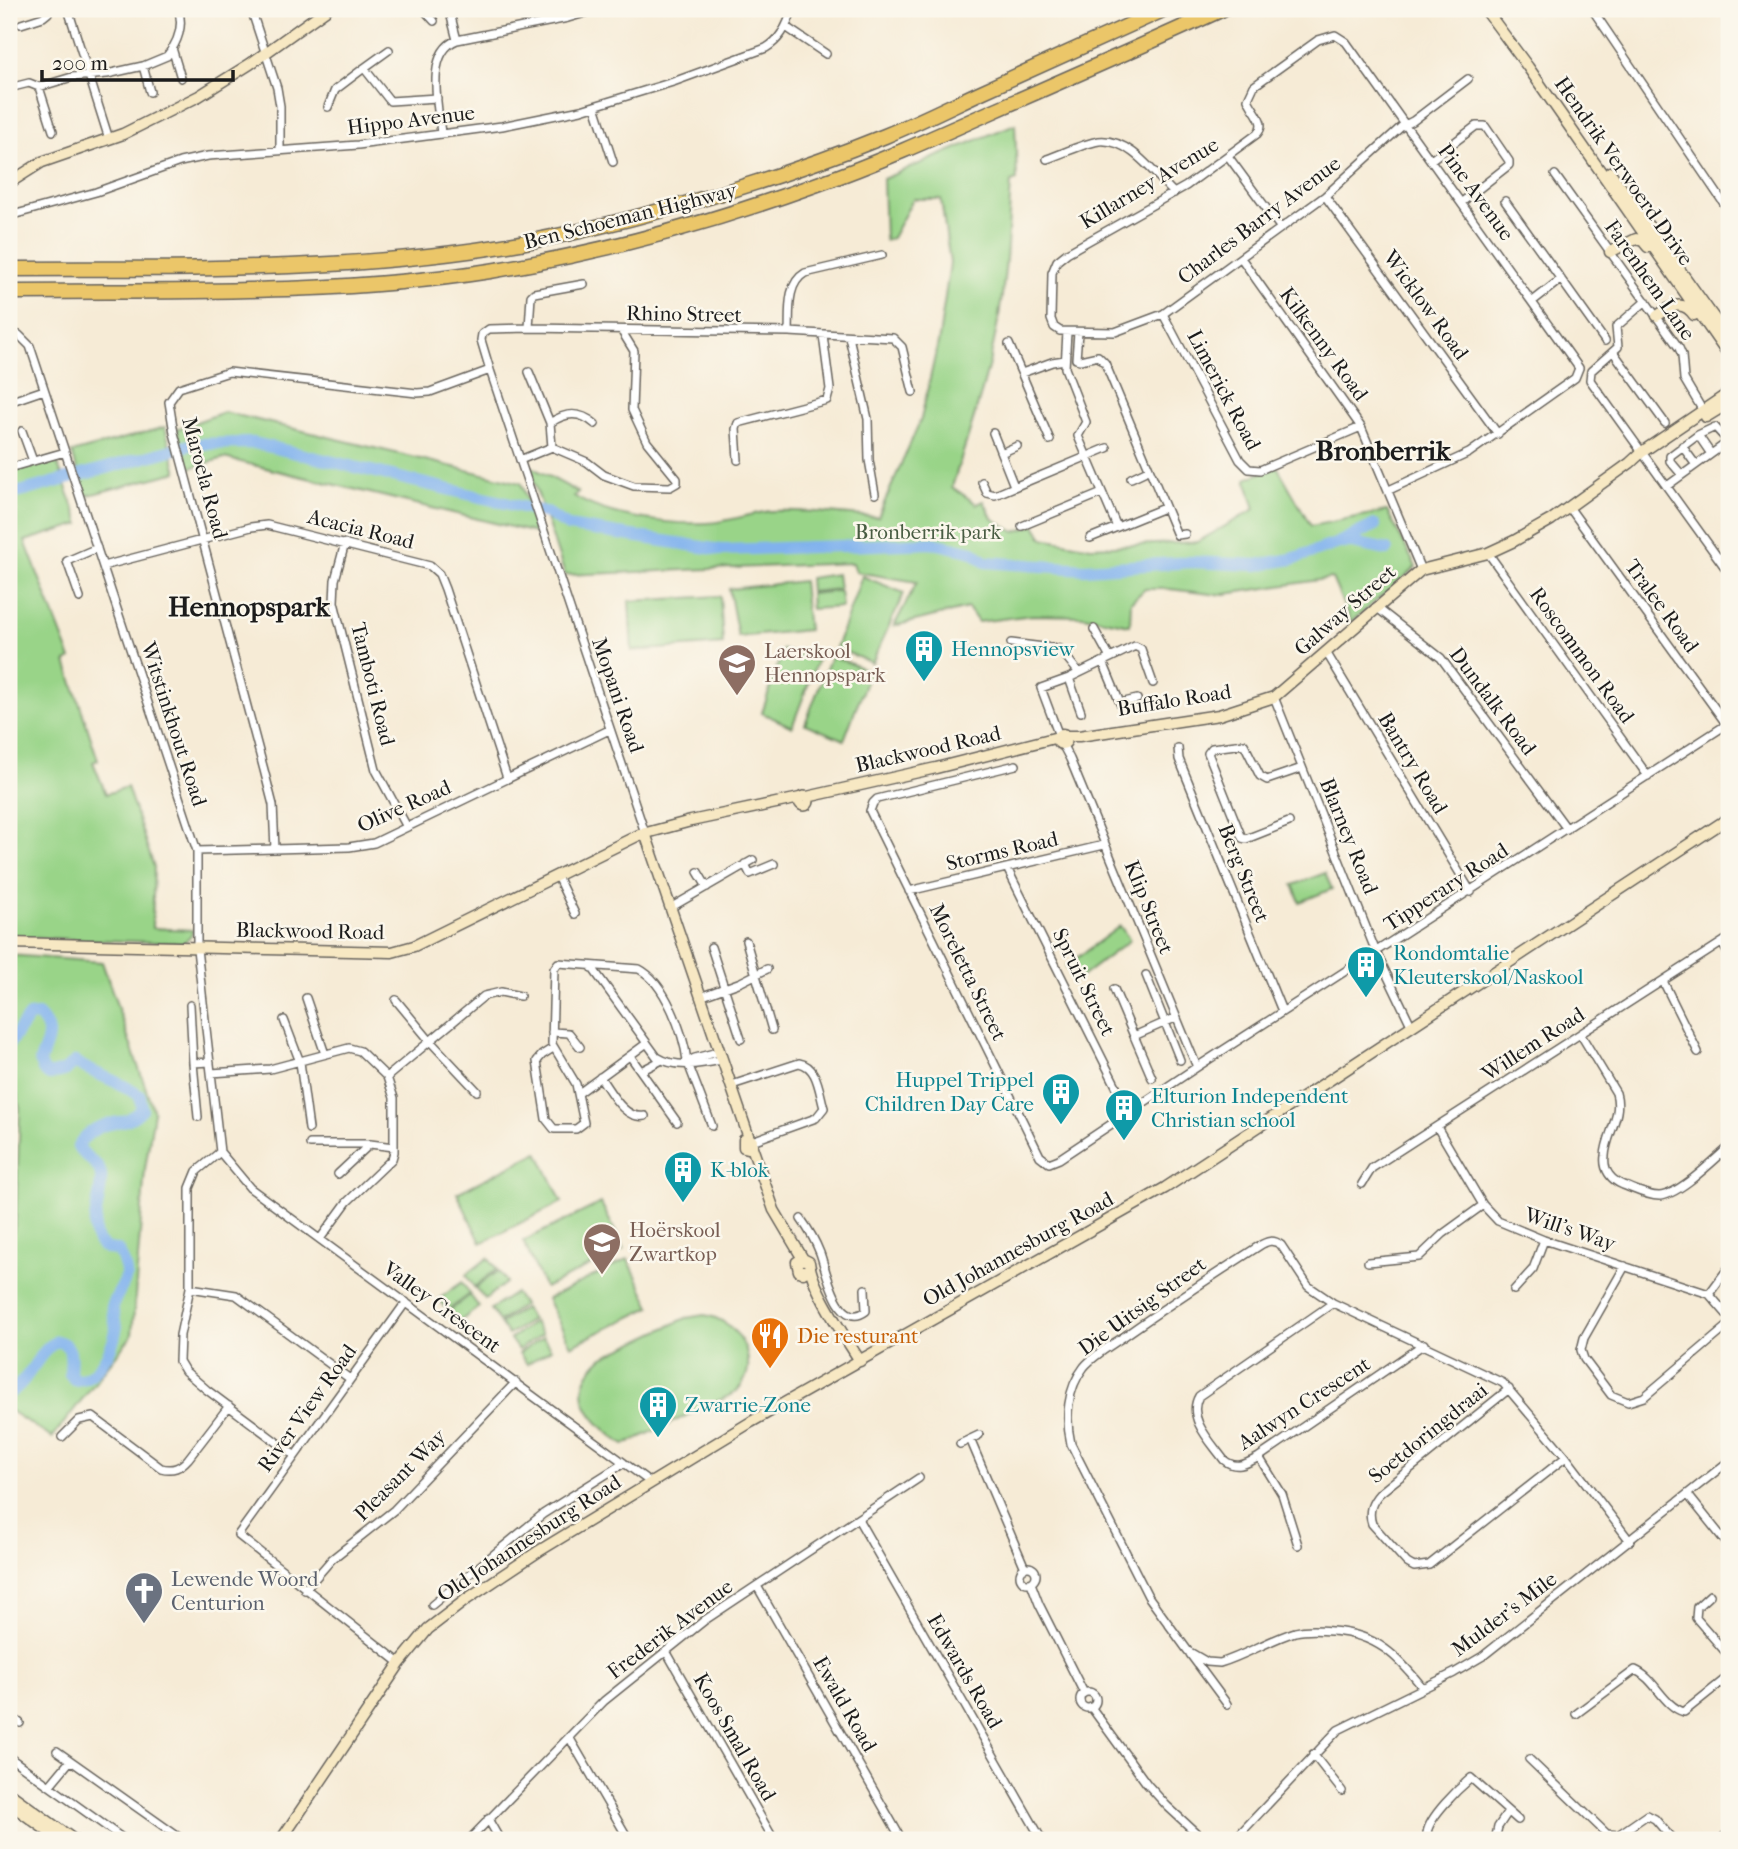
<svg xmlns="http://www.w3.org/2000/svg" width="1738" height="1849" font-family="'IM FELL French Canon',serif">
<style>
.green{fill:#99d488;stroke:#5a7852;stroke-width:2}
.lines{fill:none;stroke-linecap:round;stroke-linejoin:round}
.river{stroke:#81b2ed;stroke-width:12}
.street-casing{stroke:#68645d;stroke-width:10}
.secondary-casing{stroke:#68645d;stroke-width:13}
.highway-casing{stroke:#68645d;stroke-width:17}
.street{stroke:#fff;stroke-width:7}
.secondary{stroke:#f7e8c3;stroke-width:10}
.highway{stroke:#ebc669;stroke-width:14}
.labels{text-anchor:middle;stroke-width:5;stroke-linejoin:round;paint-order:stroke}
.street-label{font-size:21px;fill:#1c1c1c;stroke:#fbf7ec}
.park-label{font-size:21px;fill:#485c42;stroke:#fbf7ec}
.culture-label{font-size:21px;fill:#0d838f;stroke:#fbf7ec;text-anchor:start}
.education-label{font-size:21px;fill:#785e54;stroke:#fbf7ec;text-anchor:start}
.food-label{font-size:21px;fill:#c56008;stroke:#fbf7ec;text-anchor:start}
.worship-label{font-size:21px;fill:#5b616d;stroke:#fbf7ec;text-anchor:start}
.district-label{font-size:28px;font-weight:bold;fill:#1c1c1c;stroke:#fbf7ec}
</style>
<rect width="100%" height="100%" fill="#fbf7ec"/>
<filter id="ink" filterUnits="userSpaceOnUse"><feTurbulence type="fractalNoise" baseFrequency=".0143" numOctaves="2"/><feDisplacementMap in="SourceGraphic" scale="14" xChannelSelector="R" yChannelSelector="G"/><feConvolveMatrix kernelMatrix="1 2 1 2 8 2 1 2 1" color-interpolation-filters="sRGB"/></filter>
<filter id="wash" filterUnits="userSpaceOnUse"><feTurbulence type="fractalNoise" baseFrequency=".00686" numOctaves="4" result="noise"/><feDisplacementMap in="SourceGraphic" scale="28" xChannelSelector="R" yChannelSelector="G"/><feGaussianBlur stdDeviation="1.57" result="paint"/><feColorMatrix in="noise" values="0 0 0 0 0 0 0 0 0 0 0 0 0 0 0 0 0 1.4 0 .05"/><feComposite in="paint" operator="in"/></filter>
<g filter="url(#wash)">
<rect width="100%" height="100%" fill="#f6ebd6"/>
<!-- green -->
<path class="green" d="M1015,124L1017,180L1011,182C1008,232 1006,283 996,332C986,384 968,436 952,487L977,504L984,501L992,518L1015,532L1035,525L1043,538L1091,547L1197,542L1255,509L1246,479L1277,466L1311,526L1387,511L1416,567L1351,622L1332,578L1219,595L1169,589H1145L1131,602L1130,625L1083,616L1033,615L978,622L968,608L894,626L917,582L856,572L853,563L565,575L528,465L578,492L574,496C606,517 670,525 708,523C729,522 750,513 771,511C806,509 843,515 878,517L921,419L939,338L950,263L941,199H913L892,238L885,240L883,179Z
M224,412L521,483L540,534L224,458L187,469L177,429Z
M165,427L177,472L85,496L72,453Z
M55,457L80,524L25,541L71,659L66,662L98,760L93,762L106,794L127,787L154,867L152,928L193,930L191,936L183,943L9,937V473Z
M837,574L839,589L810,592L809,578Z
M862,576L904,593L872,663L836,648Z
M803,581L808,630L738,637L729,589Z
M840,591L842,607L811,609L810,594Z
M720,596L723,644L632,651L629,601Z
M783,649L817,661L792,727L762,713Z
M831,656L870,671L844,740L805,724Z
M1325,873L1332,889L1300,902L1293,885Z
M1120,926L1130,940L1076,981L1066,966Z
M9,955L102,962L154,1112L145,1169L132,1335L52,1438L9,1410V1252L16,1219L20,1108L11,1069L9,1068Z
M538,1152L562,1202L481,1243L457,1193Z
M601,1203L624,1249L545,1288L523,1241Z
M488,1258L497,1269L474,1287L466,1275Z
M628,1259L651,1307L571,1346L547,1299Z
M498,1271L507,1282L485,1299L475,1288Z
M462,1282L470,1294L447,1311L439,1299Z
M515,1293L523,1305L499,1322L491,1309Z
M470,1295L479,1307L456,1324L448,1312Z
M524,1308L532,1320L508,1335L500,1324Z
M704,1315C740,1319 766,1369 733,1394L624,1445C592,1422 562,1393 603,1357L686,1318Z
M534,1322L542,1334L518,1350L510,1339Z
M543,1337L551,1349L527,1364L519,1353Z"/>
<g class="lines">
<!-- river -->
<path class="river" d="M9,495L193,444L254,443L547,513L568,526L721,550L934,543L973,552L985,562L1085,569L1192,562L1257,565L1292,559L1336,544L1375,525
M1339,543H1353L1387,550
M9,1044L29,1016L38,1015C56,1033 46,1041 40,1062L43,1070L49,1075L64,1071L75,1062C95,1075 123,1082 140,1096L142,1109C124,1131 98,1114 78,1146C83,1158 99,1161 101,1175C104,1199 76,1250 118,1250C135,1283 122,1279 112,1307C113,1314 116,1323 116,1330C113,1349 97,1380 75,1380L70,1374C70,1360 75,1345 57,1341C36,1353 30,1381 9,1393"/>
</g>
</g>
<g filter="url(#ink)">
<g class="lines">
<defs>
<path id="street" d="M68,9L109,139
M251,9L277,88L280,106V150
M429,9L426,12L434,21
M449,9L457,40
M1592,9L1729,211
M21,24L43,17L48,13L47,9
M786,27L826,54
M172,48L181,78
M143,66L150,92
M364,68L389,50
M39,87L53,131
M9,88L29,83L39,87L72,77L107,74L143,66L167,56C178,42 184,25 178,9
M595,106L613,162
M328,107L335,90L364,68L390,101L437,98
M441,133C438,107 425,52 457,40L568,18L599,9
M1228,156L1280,227
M1047,159C1064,153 1082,144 1099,141C1130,138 1154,174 1174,193
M1431,160L1476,126H1485L1509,161V165L1462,202
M1555,175L1679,348L1682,355L1684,379L1703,411
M1325,196L1498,434
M1505,201L1605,341
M9,216L96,192L180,162L208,156L358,145L502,126L581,110L673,82L766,48C781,39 788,25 792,9
M1241,258L1361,427L1421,570
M1533,301L1561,279
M1646,301L1616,327L1618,347L1591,371L1590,380L1729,573
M1163,314L1240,460L1249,469L1260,470L1361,427
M529,328L531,296L534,293L584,284
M789,332C790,312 786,284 805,273L882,255
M1067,332L1065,368L1086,422L1078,436L1117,527
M1078,332L1076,359L1080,360L1098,356L1105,363L1177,535L1185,534
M9,333L19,335L30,346L197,851V949L220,1152
M849,337L868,419L869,460L875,494
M1009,344L1050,440
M1614,353L1665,423
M1022,373L1052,362L1065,360
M9,402L44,390
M550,423C566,412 580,411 595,424
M22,431L33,461
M993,433L1014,486
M1698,435L1711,454
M1682,446L1696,465
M552,447L587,462L604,475L634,486L670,487L677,483V479L647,442L632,410L634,351L621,330
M1001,453L1017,446
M520,460L552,447L550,423L529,372
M738,460L736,429L738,423L827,400L830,389L823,335
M9,468L65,452
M1131,478L1148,470
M982,482L987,493L995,495L1107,448
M1667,486L1725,444L1726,439L1715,427L1698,435L1670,456V461L1682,475
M1389,490L1469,453L1575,378L1579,368L1346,42L1335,35L1318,40L1254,86L1248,99C1253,112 1268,122 1257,134L1186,186L1067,253L1057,261L1052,273L1051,319L1054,327L1060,331L1115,332L1163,314L1325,196L1401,127L1413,121L1468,79
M1569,507L1727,725
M1022,526L1102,493
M1090,538L1164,508
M345,543L335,580L334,602L376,770L407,827
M1488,553L1648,776
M1719,559L1729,552
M103,566L251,527L267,525L430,566L439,574L445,589L507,778
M80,598L67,561L97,548
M1376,607L1441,658L1567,829
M1094,629L1110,658
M1011,643L1060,649L1079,673
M1326,652L1471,892
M1103,662L1120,703L1137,699
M1069,678L1081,712
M1274,697L1376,952L1411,1025
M1059,736L1041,688L1069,678L1135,646L1141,649L1153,683
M1062,744L1070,759L1197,1067
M1178,748L1179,759L1282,1011
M1016,765L877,799L873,803L870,811L1040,1156L1049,1163L1059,1159L1197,1067L1729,723
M1289,822L1246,839L1242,838L1208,753L1212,748L1244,744L1260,776L1267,780L1302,768
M645,833L490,370L481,340L482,334L489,329L529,328L789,332L893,338L902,347L913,392
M275,849L273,805L264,770L174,433L169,402L179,388L229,372L417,393L430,392L490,370
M197,851L349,847L374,843L609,730
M745,864L750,874L774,864
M1007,868L1129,1112
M698,872L707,887
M557,876L575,914
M909,891L1104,845
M670,908L753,860
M746,941L772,1030
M1722,943L1729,955
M711,947L741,1039
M591,966L657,1057C676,1069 701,1064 721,1060
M1146,975L1180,1060
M1663,981L1698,1052
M1114,989L1134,1036
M700,997L741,982L767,969
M306,998L325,1054
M396,1000L430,1041L477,1091
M190,1005L193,1063
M284,1020L300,1062L309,1129
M552,1032L569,1033L580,1047
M1581,1035L1616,1093C1623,1116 1606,1134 1605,1156C1603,1170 1611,1180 1623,1185C1634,1189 1647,1196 1659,1196C1678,1196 1714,1160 1729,1147
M553,1048L542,1055L537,1061L546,1119L554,1129H576L584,1123L576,1084L552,1044L554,969L558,963L639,969C665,982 684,1034 687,1061
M630,1056L677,1122
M685,1063L695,1058L718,1052
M689,1066L712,1126
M641,1071L662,1060
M211,1073L270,1069L349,1048L360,1051L387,1077L394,1098V1152L392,1159L347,1202L320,1239
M387,1077L484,996L501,992L520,996
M600,1077C611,1092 624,1120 645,1116
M1152,1078L1134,1036L1175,1018
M732,1085L799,1063C818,1066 819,1092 824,1108L816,1118L752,1141
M579,1093L647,1043
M198,1117L193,1063L210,1062
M1437,1127L1483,1205L1498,1221L1544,1240L1709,1294L1729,1317
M310,1144H370L394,1147
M220,1152L250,1188L650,1482
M220,1152L197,1171L190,1188V1288L180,1335L179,1361L185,1371L207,1390L294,1455
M338,1174L369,1145
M1362,1184L1372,1168L1729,938
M801,1219C809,1230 815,1240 820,1253C826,1269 838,1332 866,1311L865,1289
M1368,1262L1419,1257L1443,1234L1483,1205
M1625,1266L1584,1338L1581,1350L1584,1359L1611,1395L1628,1402L1644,1397L1729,1325
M190,1288L236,1295L350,1379
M1514,1290L1533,1269L1544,1240
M1709,1294L1729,1267
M1333,1303L1199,1396C1186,1418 1211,1442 1224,1460C1236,1470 1246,1464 1259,1457L1424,1344
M1509,1389L1380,1493C1371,1503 1368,1512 1372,1524L1407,1563L1414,1567L1429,1565L1566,1457
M62,1437L79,1420L93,1417L161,1468C173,1471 180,1468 188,1459L229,1406
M970,1439L1025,1568
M960,1444L979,1435
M1259,1457L1282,1494L1298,1545
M1688,1495L1729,1546
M858,1519L1042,1840
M1020 1575a8 8 0 1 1 16 0a8 8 0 1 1-16 0Z
M1031,1583L1039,1604L1084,1693
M757,1586L902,1840
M305,1590L332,1559L394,1510L516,1382
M1710,1595L1697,1607L1696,1618L1729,1656
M432,1605L543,1514L624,1463
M666,1651L774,1840
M1190,1654L1227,1704
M400,1663L238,1535L406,1302
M1423,1688C1397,1655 1376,1634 1332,1631C1319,1630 1307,1629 1295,1632C1269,1640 1246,1655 1220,1663L1207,1662L1188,1651L1148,1596L1071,1444C1065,1418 1067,1389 1084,1367C1095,1354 1112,1345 1126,1335C1170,1304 1214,1275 1259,1246C1267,1241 1273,1239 1281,1245L1308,1286L1333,1303L1503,1383L1566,1457L1630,1541
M1080 1700a8 8 0 1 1 16 0a8 8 0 1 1-16 0Z
M1091,1707L1147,1784L1167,1806L1204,1840
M1576,1714L1635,1670C1655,1678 1663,1706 1684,1712L1729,1676
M9,1715L20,1723
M569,1737L629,1840
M57,1751L183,1840
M1313,1754L1342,1791
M9,1757L125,1840
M1529,1759L1607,1834L1618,1835L1647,1815L1655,1819L1673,1840
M50,1785L70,1761
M488,1819L500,1840
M469,1840L604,1701L705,1620L919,1478
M1234,1840L1338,1730L1454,1673L1483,1656L1729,1461
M1434,1840L1427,1833C1429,1817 1458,1789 1471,1778L1518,1820
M1495,1840L1498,1827L1508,1812
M1720,1840L1729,1832"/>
<path id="secondary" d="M1485,9L1528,67L1729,356
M1610,172L1729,339
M9,183L42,162L123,134L199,96L250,64L327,9
M1610,252L1636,239L1643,241L1648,247
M1657,316C1670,307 1682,298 1694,315
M1706,417L1729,403
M1057 739a5 5 0 1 1 10 0a5 5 0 1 1-10 0Z
M1066,736H1079L1219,715L1274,697L1421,570L1488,553L1514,541L1551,520L1630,463L1642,452L1729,393
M799.5 801a4.5 4.5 0 1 1 9 0a4.5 4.5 0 1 1-9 0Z
M807,797L936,768L1058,737
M645,833L749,1138
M9,943L392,952L414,946L639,835L691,821L800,798
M752,1147L748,1148L744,1147V1140L749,1138L752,1141V1147L774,1210L803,1259
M809,1269L803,1273L799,1271L797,1262L803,1259L809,1262C812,1289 844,1335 860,1361
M9,1793L74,1840
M9,1803L60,1840
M281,1840L400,1663L428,1629L467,1599L539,1551L751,1422L1165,1188L1729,818"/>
<path id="highway" d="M9,269C199,268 392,274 580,231C683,207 786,176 885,136C917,123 947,108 979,93C1041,65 1103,37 1165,9
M9,292C169,290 331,296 490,271C601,253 710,223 815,185C875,164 933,138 991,112C1069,78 1146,44 1223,9"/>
</defs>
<!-- street casing -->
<use href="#street" class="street-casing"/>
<!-- secondary casing -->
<use href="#secondary" class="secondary-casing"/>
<!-- highway casing -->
<use href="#highway" class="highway-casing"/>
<!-- street -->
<use href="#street" class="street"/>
<!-- secondary -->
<use href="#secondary" class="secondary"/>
<!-- highway -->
<use href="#highway" class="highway"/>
</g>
</g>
<!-- icons -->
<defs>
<symbol id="building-pin" viewBox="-11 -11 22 30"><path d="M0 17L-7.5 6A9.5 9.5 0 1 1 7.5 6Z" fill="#0f9aa8" stroke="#fbf7ec"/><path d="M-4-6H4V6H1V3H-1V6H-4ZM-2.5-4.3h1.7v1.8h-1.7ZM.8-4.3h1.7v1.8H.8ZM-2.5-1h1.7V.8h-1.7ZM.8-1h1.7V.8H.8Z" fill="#fff"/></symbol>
<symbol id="school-pin" viewBox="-11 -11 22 30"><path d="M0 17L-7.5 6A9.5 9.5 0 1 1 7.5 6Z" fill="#8d6e63" stroke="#fbf7ec"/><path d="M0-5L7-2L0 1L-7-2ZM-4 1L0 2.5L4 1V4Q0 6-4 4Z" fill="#fff"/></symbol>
<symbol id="restaurant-pin" viewBox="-11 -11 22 30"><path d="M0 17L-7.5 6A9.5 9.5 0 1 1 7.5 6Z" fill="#e8710a" stroke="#fbf7ec"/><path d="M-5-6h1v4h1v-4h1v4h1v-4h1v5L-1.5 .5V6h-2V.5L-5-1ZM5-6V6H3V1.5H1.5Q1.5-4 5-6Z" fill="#fff"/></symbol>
<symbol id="church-pin" viewBox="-11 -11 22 30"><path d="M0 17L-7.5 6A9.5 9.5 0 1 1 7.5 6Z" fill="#6b7280" stroke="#fbf7ec"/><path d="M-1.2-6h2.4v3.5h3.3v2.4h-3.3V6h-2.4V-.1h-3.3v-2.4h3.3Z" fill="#fff"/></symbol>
</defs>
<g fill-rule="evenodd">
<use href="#building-pin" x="902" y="627" width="44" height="60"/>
<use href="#school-pin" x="715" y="641" width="44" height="60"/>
<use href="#building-pin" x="1344" y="943" width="44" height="60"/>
<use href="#building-pin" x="1039" y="1070" width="44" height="60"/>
<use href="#building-pin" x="1102" y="1086" width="44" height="60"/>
<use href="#building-pin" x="661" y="1148" width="44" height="60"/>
<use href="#school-pin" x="580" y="1220" width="44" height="60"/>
<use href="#restaurant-pin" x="748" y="1314" width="44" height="60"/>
<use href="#building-pin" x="636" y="1383" width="44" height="60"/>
<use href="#church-pin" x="122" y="1569" width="44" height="60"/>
</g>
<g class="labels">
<!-- street labels -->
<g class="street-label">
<text transform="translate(411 120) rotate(-7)" y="7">Hippo Avenue</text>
<text transform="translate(1624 171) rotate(55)" y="7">Hendrik Verwoerd Drive</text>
<text transform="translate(1149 183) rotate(-31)" y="7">Killarney Avenue</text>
<text transform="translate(1476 192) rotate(54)" y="7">Pine Avenue</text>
<text transform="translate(630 216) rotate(-14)" y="7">Ben Schoeman Highway</text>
<text transform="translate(1259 220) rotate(-37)" y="7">Charles Barry Avenue</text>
<text transform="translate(1650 280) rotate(55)" y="7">Farenhem Lane</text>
<text transform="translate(1426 305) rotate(54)" y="7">Wicklow Road</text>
<text transform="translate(684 314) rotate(1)" y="7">Rhino Street</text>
<text transform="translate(1324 344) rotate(54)" y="7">Kilkenny Road</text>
<text transform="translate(1224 390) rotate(62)" y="7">Limerick Road</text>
<text transform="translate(205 478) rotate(75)" y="7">Maroela Road</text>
<text transform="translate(361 529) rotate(14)" y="7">Acacia Road</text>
<text transform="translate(1662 606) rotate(54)" y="7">Tralee Road</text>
<text transform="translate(1345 610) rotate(-41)" y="7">Galway Street</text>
<text transform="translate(1582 655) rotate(54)" y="7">Roscommon Road</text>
<text transform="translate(373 684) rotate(76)" y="7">Tamboti Road</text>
<text transform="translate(618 695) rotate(71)" y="7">Mopani Road</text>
<text transform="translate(1174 700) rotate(-9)" y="7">Buffalo Road</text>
<text transform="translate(1493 701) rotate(53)" y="7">Dundalk Road</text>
<text transform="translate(174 724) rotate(72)" y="7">Witstinkhout Road</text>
<text transform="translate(928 749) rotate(-13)" y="7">Blackwood Road</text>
<text transform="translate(1413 763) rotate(59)" y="7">Bantry Road</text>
<text transform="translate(404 806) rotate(-24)" y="7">Olive Road</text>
<text transform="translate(1349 836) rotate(68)" y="7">Blarney Road</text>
<text transform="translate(1002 851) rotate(-13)" y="7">Storms Road</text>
<text transform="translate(1244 873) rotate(68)" y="7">Berg Street</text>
<text transform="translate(1446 887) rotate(-33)" y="7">Tipperary Road</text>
<text transform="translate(1149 907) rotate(68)" y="7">Klip Street</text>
<text transform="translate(310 931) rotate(1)" y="7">Blackwood Road</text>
<text transform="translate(968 972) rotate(64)" y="7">Moreletta Street</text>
<text transform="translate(1084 982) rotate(64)" y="7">Spruit Street</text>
<text transform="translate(1533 1044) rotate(-33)" y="7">Willem Road</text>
<text transform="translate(1570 1229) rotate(19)" y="7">Will's Way</text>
<text transform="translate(1018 1249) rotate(-29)" y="7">Old Johannesburg Road</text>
<text transform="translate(1142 1306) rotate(-36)" y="7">Die Uitsig Street</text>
<text transform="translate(442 1307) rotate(36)" y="7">Valley Crescent</text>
<text transform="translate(1304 1403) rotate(-33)" y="7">Aalwyn Crescent</text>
<text transform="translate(307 1408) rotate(-54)" y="7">River View Road</text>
<text transform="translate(1428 1433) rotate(-39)" y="7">Soetdoringdraai</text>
<text transform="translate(400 1475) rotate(-45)" y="7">Pleasant Way</text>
<text transform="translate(529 1538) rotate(-33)" y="7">Old Johannesburg Road</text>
<text transform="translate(1504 1614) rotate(-37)" y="7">Mulder's Mile</text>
<text transform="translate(670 1629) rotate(-37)" y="7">Frederik Avenue</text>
<text transform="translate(965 1671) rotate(60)" y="7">Edwards Road</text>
<text transform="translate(845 1704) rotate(60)" y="7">Ewald Road</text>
<text transform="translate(735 1737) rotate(60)" y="7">Koos Smal Road</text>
</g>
<!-- park labels -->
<g class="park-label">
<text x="928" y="539">Bronberrik park</text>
</g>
<!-- culture labels -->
<g class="culture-label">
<text x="951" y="656">Hennopsview</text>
<text x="1393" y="960">Rondomtalie<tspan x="1393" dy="24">Kleuterskool/Naskool</tspan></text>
<text x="1034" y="1087" text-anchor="end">Huppel Trippel<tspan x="1034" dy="24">Children Day Care</tspan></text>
<text x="1151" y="1103">Elturion Independent<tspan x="1151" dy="24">Christian school</tspan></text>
<text x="710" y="1177">K-blok</text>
<text x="685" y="1412">Zwarrie-Zone</text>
</g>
<!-- education labels -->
<g class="education-label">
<text x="764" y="658">Laerskool<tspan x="764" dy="24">Hennopspark</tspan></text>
<text x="629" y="1237">Hoërskool<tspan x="629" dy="24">Zwartkop</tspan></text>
</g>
<!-- food labels -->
<g class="food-label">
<text x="797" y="1343">Die resturant</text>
</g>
<!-- worship labels -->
<g class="worship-label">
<text x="171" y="1586">Lewende Woord<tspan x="171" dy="24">Centurion</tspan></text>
</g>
<!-- district labels -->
<g class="district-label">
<text x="1383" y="460">Bronberrik</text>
<text x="249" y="616">Hennopspark</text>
</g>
</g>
<!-- margin -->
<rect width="1738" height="1849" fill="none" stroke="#fbf7ec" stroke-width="35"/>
<!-- scale -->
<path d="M42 70v10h191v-10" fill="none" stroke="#1c1c1c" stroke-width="3.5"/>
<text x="52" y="70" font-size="21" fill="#1c1c1c" stroke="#fbf7ec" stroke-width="5" paint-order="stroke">200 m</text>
</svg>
